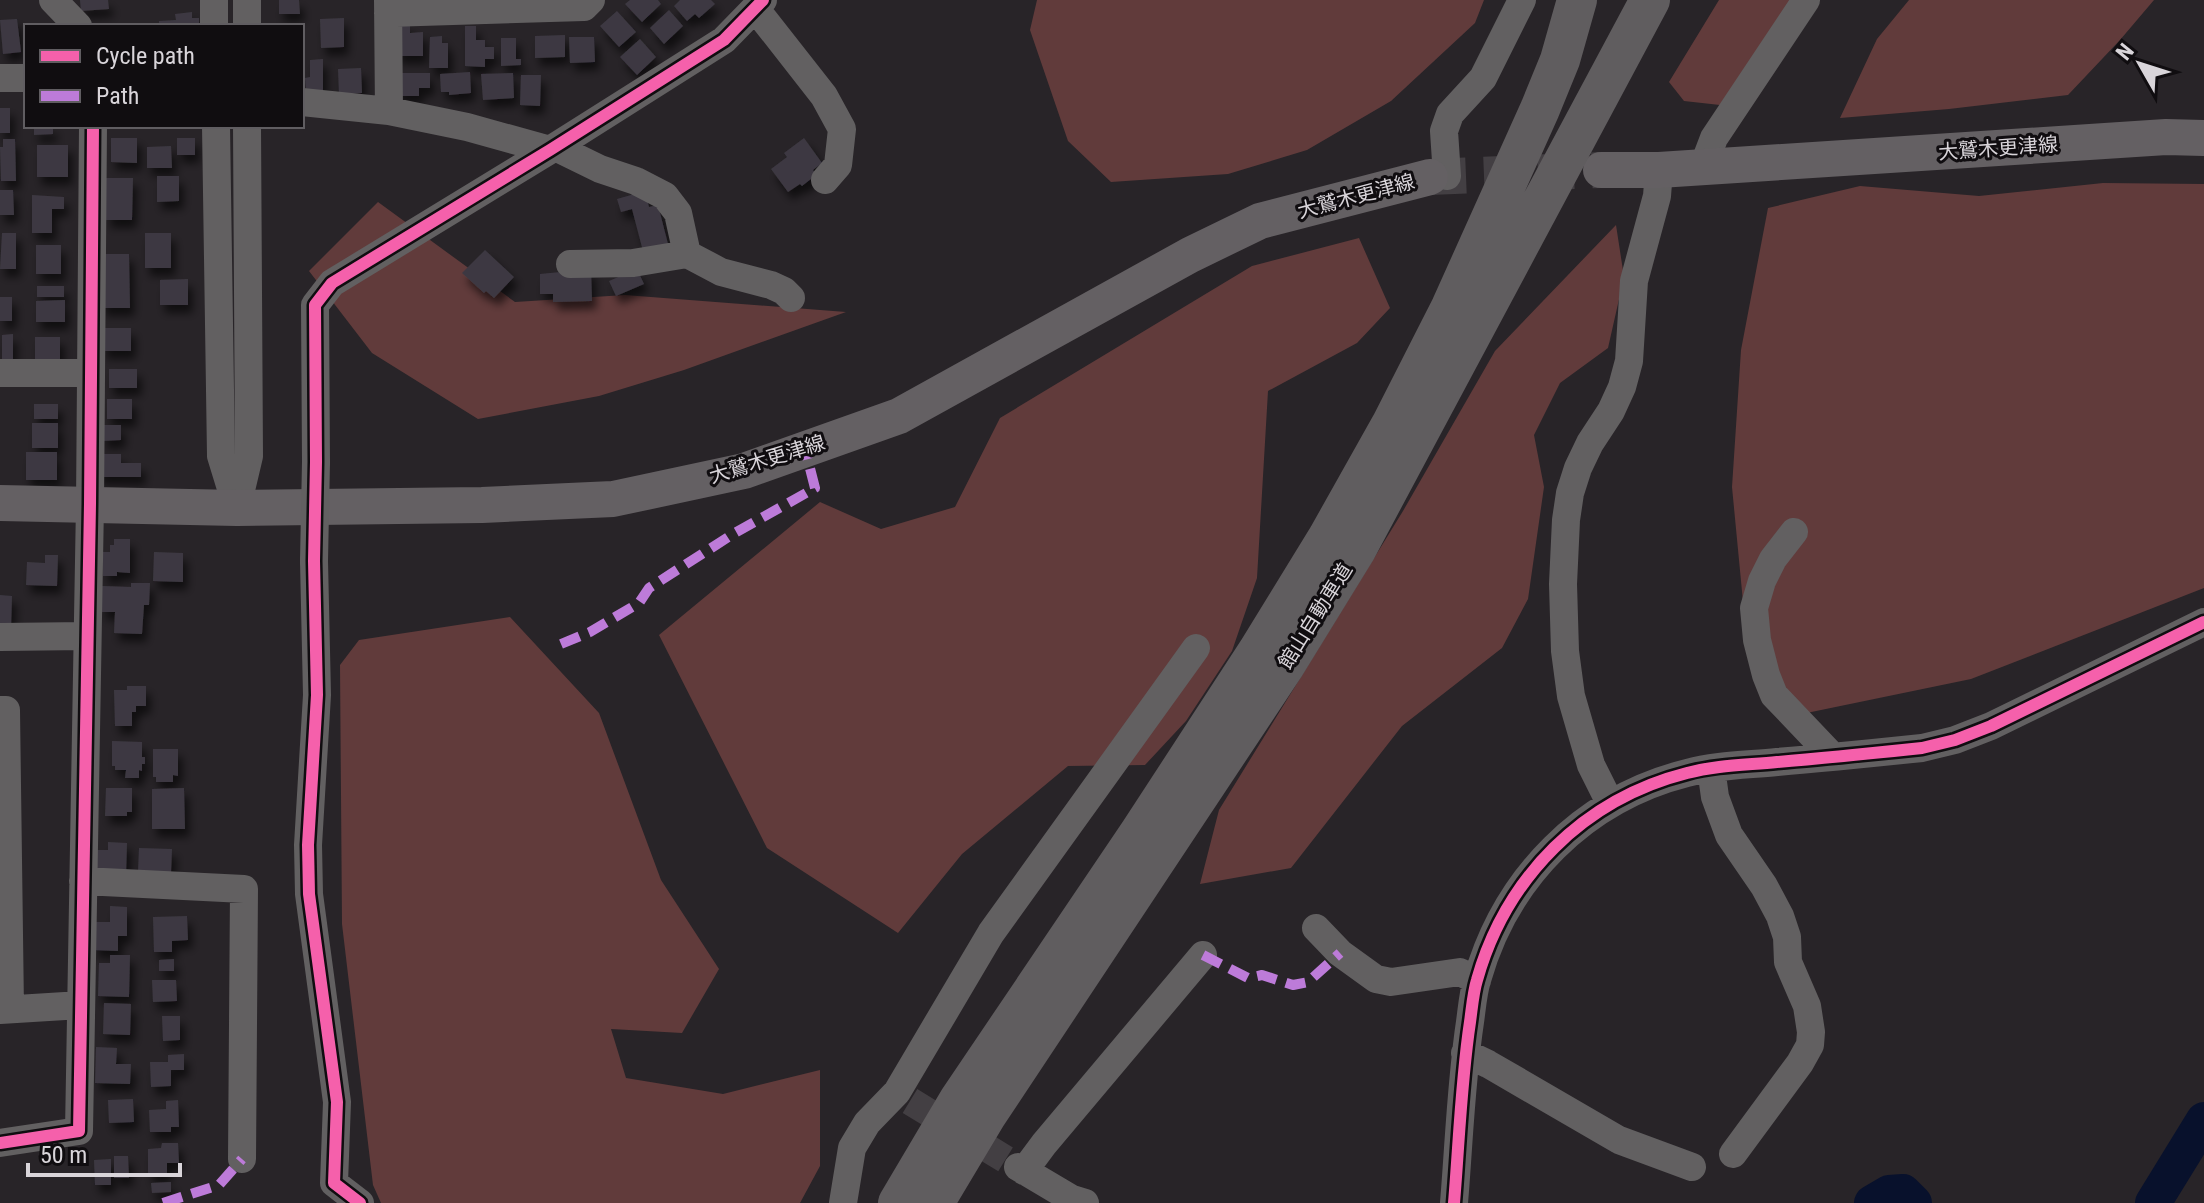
<svg xmlns="http://www.w3.org/2000/svg" width="2204" height="1203" font-family="'Roboto Condensed','Noto Sans JP',sans-serif">
<style>
.forest{fill:#613b3b}
.lines{fill:none;stroke-linecap:round;stroke-linejoin:round}
.river{stroke:#08112c;stroke-width:36}
.building{fill:#3d3942;filter:url(#shadow)}
.minor-tunnel{stroke:#433f43;stroke-width:28;stroke-dasharray:28 14;stroke-linecap:butt}
.major-tunnel{stroke:#433f43;stroke-width:36;stroke-dasharray:36 18;stroke-linecap:butt}
.minor{stroke:#626061;stroke-width:28}
.major{stroke:#646063;stroke-width:36}
.highway{stroke:#605d5f;stroke-width:40}
.minor-bridge{stroke:#626061;stroke-width:28}
.quiet{stroke:#bd7bd9;stroke-width:10;stroke-dasharray:20 10;stroke-linecap:butt}
.cycleway-casing{stroke:#100d10;stroke-width:17}
.cycleway{stroke:#f560ab;stroke-width:12}
.labels{text-anchor:middle;stroke-width:6;stroke-linejoin:round;paint-order:stroke}
.street-label{font-size:20px;fill:#d9d5da;stroke:#100d10}
</style>
<defs>
<filter id="shadow"><feDropShadow dx="4.5" dy="8" stdDeviation="4" flood-color="#0009"/></filter>
</defs>
<rect width="100%" height="100%" fill="#282428"/>
<!-- forest -->
<path class="forest" d="M1037,0H1484L1475,23L1391,101L1307,150L1228,174L1111,182L1068,141L1030,30Z
M1719,0H1791L1720,105L1684,101L1669,82Z
M1909,0H2154L2120,40L2068,95L1949,109L1840,118L1877,39Z
M2103,183L2204,184V588L1971,679L1792,716L1746,633L1732,487L1741,350L1768,208L1860,186L1979,196Z
M378,202L515,302L625,295L846,312L684,370L599,396L478,419L372,353L309,271Z
M1616,225L1624,277L1608,348L1560,383L1534,435L1544,487L1528,599L1502,648L1402,726L1291,868L1200,884L1219,810L1403,511L1495,351Z
M1359,238L1390,308L1357,343L1268,391L1257,578L1232,651L1186,721L1145,765L1068,766L962,854L898,933L767,848L659,635L820,502L881,529L955,507L1000,418L1252,266Z
M510,617L599,713L661,880L719,969L682,1033L611,1029L626,1078L723,1094L820,1070V1166L800,1203H381L373,1185L342,924L340,665L359,640Z"/>
<g class="lines">
<!-- river -->
<path class="river" d="M1872,1203L1889,1193L1903,1192L1914,1203
M2153,1203L2204,1120"/>
</g>
<!-- building -->
<path class="building" d="M80,0H108L109,9L81,11Z
M279,0H299L300,14H279Z
M630,0H658L661,4L642,22L625,4Z
M680,0H711L715,4L699,18L695,14L687,21L674,6Z
M669,10L683,26L664,44L650,28Z
M617,11L636,32L619,47L600,26Z
M192,12V18H199V26H159V21L176,20L175,14Z
M344,18V47L321,48L320,19Z
M17,19L21,52L3,54L0,20Z
M395,25H410V33L423,32V56H396Z
M465,26H476V40H485V47H494V59H485V67L465,66Z
M565,35V57L535,58V36Z
M442,36V43H448V68H429L430,37Z
M569,37H594L595,62L570,63Z
M501,38H516V59H521V65L501,66Z
M640,39L656,57L637,75L620,57Z
M323,59V90L306,91L305,78L310,77V60Z
M361,68L362,93L339,94L338,69Z
M470,72L471,93L449,95V92H441L440,74Z
M396,73H430V88H419V96H396Z
M513,73L514,98L483,100L481,74Z
M521,75H541L540,106L520,105Z
M0,108H10V133H0Z
M34,126H53V134L34,135Z
M111,138H137V163L111,162Z
M177,138H195V155H177Z
M804,138L822,163L813,170L816,175L802,186L800,184L788,192L771,169L787,157L784,153Z
M3,139H15L16,181H1L0,147H3Z
M37,145H68V177H37Z
M171,146L172,168H147V147Z
M157,176H179V201L157,202Z
M106,178H133L132,220H106Z
M0,190H13L14,215H0Z
M645,191L649,207L658,205L668,244L643,251L632,209L621,212L617,199Z
M32,195L64,197V209H52V233H32Z
M2,233H16V269H0Z
M145,233H171V268H145Z
M36,245H61V274H36Z
M485,250L514,277L494,298L486,291L484,293L462,273Z
M101,254H129L130,308H101Z
M591,269L592,301L553,302V294H540V274Z
M637,269L644,284L616,296L609,281Z
M188,279V305H160V280Z
M37,286H64V297H37Z
M0,297H12V321H0Z
M65,300V322H36V301Z
M102,328H131V351H102Z
M13,334V364H2V335Z
M35,337H60V366H35Z
M109,369H137V388H109Z
M107,399H132V419H107Z
M34,404H58V419H34Z
M32,423H58V448H32Z
M102,425H121V440L102,441Z
M26,452H57V480H26Z
M97,454H121V463H141V477H97Z
M114,539H130V573L117,572V576H103V552H110V545H114Z
M154,552L183,553V582L153,581Z
M45,555H58L57,586L26,585L27,562L45,563Z
M131,583H150L149,605H144L142,634L114,633L115,612H101L102,586L131,587Z
M0,595L12,596L11,628H0Z
M127,686H146V706H136V712H132V726H115L114,690H127Z
M112,741L142,742V757H145V764H142V771L139,770V778H125L126,770H115V766H112Z
M153,749H178V776L173,775V782H156V777H153Z
M106,788H132V812H127V816H105Z
M184,788L185,829H152V789Z
M108,842L127,843L126,875L96,874V850H108Z
M139,848L172,849L171,873H138Z
M110,906L127,907V936H118V951L93,950L94,922H110Z
M187,916L188,940L172,941V952H154L153,917Z
M110,955H130L129,997L98,996L99,963H110Z
M174,959V971H159V960Z
M152,980H176L177,1001L153,1002Z
M104,1003L131,1004L130,1035L103,1034Z
M162,1016H180V1040L163,1041Z
M96,1047L117,1048L116,1064H131L130,1084L95,1083Z
M184,1054V1070H171V1086L151,1087L150,1062H168V1055Z
M133,1099L134,1122L109,1123L108,1100Z
M178,1100L179,1127H171V1132H150L149,1110L166,1109V1101Z
M162,1143H178L179,1163H167V1175L148,1176V1149L161,1148Z
M114,1156H128L129,1178H114Z
M111,1159V1185H95L94,1160Z
M171,1182V1192L152,1193L151,1183Z"/>
<g class="lines">
<!-- minor-tunnel -->
<path class="minor-tunnel" d="M910,1101L1018,1167"/>
<!-- major-tunnel -->
<path class="major-tunnel" d="M1430,177L1601,170"/>
<!-- minor -->
<path class="minor" d="M53,0L78,26
M214,0V26
M388,0L389,111
M755,8L824,96L842,129L838,165L825,180
M388,13L584,7L591,0
M247,26V0
M0,78H26
M302,102L389,111L467,127L550,150
M216,126L221,456L237,508
M555,147L600,169L636,181L665,196L678,213L687,254
M1703,167L1714,138L1806,0
M1447,176L1444,131L1450,114L1483,78L1522,0
M570,264L633,263L687,254L721,272L771,285L784,291L791,298
M0,373H91
M316,462L315,305L332,283L550,150L724,40L763,0
M237,507L249,456L247,126
M1794,532L1773,559L1762,581L1754,608L1757,640L1766,675L1774,695L1833,757
M314,561L317,695L308,845L309,894L337,1102L334,1183L360,1203
M0,637L86,636
M0,710H6L10,1009
M1711,768L1715,797L1729,835L1764,886L1780,916L1787,937L1788,962L1807,1006L1811,1032L1810,1045L1800,1063L1733,1154
M1610,803L1591,765L1571,696L1565,651L1563,584L1566,520L1570,493L1578,468L1590,443L1611,411L1622,387L1629,361L1634,281L1657,196L1659,170
M83,881L244,889L242,1159
M1316,928L1340,953L1376,979L1391,982L1460,972L1477,981
M0,1010L81,1005
M1465,1053L1488,1064L1619,1140L1692,1167
M0,1143L79,1131L90,504L93,126
M1018,1167L1072,1199L1085,1203
M1024,1171L1044,1144L1203,955
M843,1203L852,1148L867,1123L897,1092L991,933L1196,648
M1454,1203C1459,1143 1461,1082 1470,1022C1472,1008 1473,993 1477,980C1506,877 1584,799 1687,773C1716,765 1747,765 1777,762C1826,758 1874,753 1922,748L1955,740L1991,726L2204,622"/>
<!-- major -->
<path class="major" d="M1601,170H1659L2166,137L2204,138
M0,503L237,508L482,505L613,499L744,471L899,416L1190,255L1260,221L1430,177"/>
<!-- highway -->
<path class="highway" d="M898,1203L959,1100L1140,832L1258,651L1328,537L1392,423L1451,307L1540,109L1560,60L1577,0
M934,1203L986,1116L1284,667L1356,550L1650,0"/>
<!-- minor-bridge -->
<path class="minor-bridge" d="M314,561L316,462"/>
<!-- quiet -->
<path class="quiet" d="M561,644L590,632L639,603L649,588L733,534L815,488L805,449
M1203,955L1248,978L1262,975L1293,985L1308,982L1340,953
M163,1203L219,1185L242,1159"/>
<defs>
<path id="cycleway" d="M0,1143L79,1131L90,504L93,126
M360,1203L334,1183L337,1102L309,894L308,845L317,695L314,561L316,462L315,305L332,283L550,150L724,40L763,0
M1454,1203C1459,1143 1461,1082 1470,1022C1472,1008 1473,993 1477,980C1506,877 1584,799 1687,773C1716,765 1747,765 1777,762C1826,758 1874,753 1922,748L1955,740L1991,726L2204,622"/>
</defs>
<!-- cycleway casing -->
<use href="#cycleway" class="cycleway-casing"/>
<!-- cycleway -->
<use href="#cycleway" class="cycleway"/>
</g>
<g class="labels">
<!-- street labels -->
<g class="street-label">
<text transform="translate(1998 148) rotate(-4)" y="7">大鷲木更津線</text>
<text transform="translate(1356 196) rotate(-15)" y="7">大鷲木更津線</text>
<text transform="translate(767 459) rotate(-17)" y="7">大鷲木更津線</text>
<text transform="translate(1315 616) rotate(-58)" y="7">館山自動車道</text>
</g>
</g>
<!-- legend -->
<rect x="24" y="24" width="280" height="104" fill="#100d10" stroke="#605d61" stroke-width="2"/>
<rect x="40" y="50" width="40" height="12" fill="#f560ab" stroke="#605d61" stroke-width="2"/>
<text x="96" y="64" font-size="24" fill="#d9d5da">Cycle path</text>
<rect x="40" y="90" width="40" height="12" fill="#bd7bd9" stroke="#605d61" stroke-width="2"/>
<text x="96" y="104" font-size="24" fill="#d9d5da">Path</text>
<!-- north arrow -->
<g transform="translate(2140 64) rotate(309)" stroke="#100d10" stroke-width="6" paint-order="stroke">
<path d="M0-6L14 30L0 20L-14 30Z" fill="#d9d5da"/>
<text y="-12" font-size="22" font-weight="bold" text-anchor="middle" fill="#d9d5da">N</text>
</g>
<!-- scale -->
<path d="M28 1163v12h152v-12" fill="none" stroke="#d9d5da" stroke-width="4"/>
<text x="40" y="1163" font-size="24" fill="#d9d5da" stroke="#100d10" stroke-width="6" paint-order="stroke">50 m</text>
</svg>
